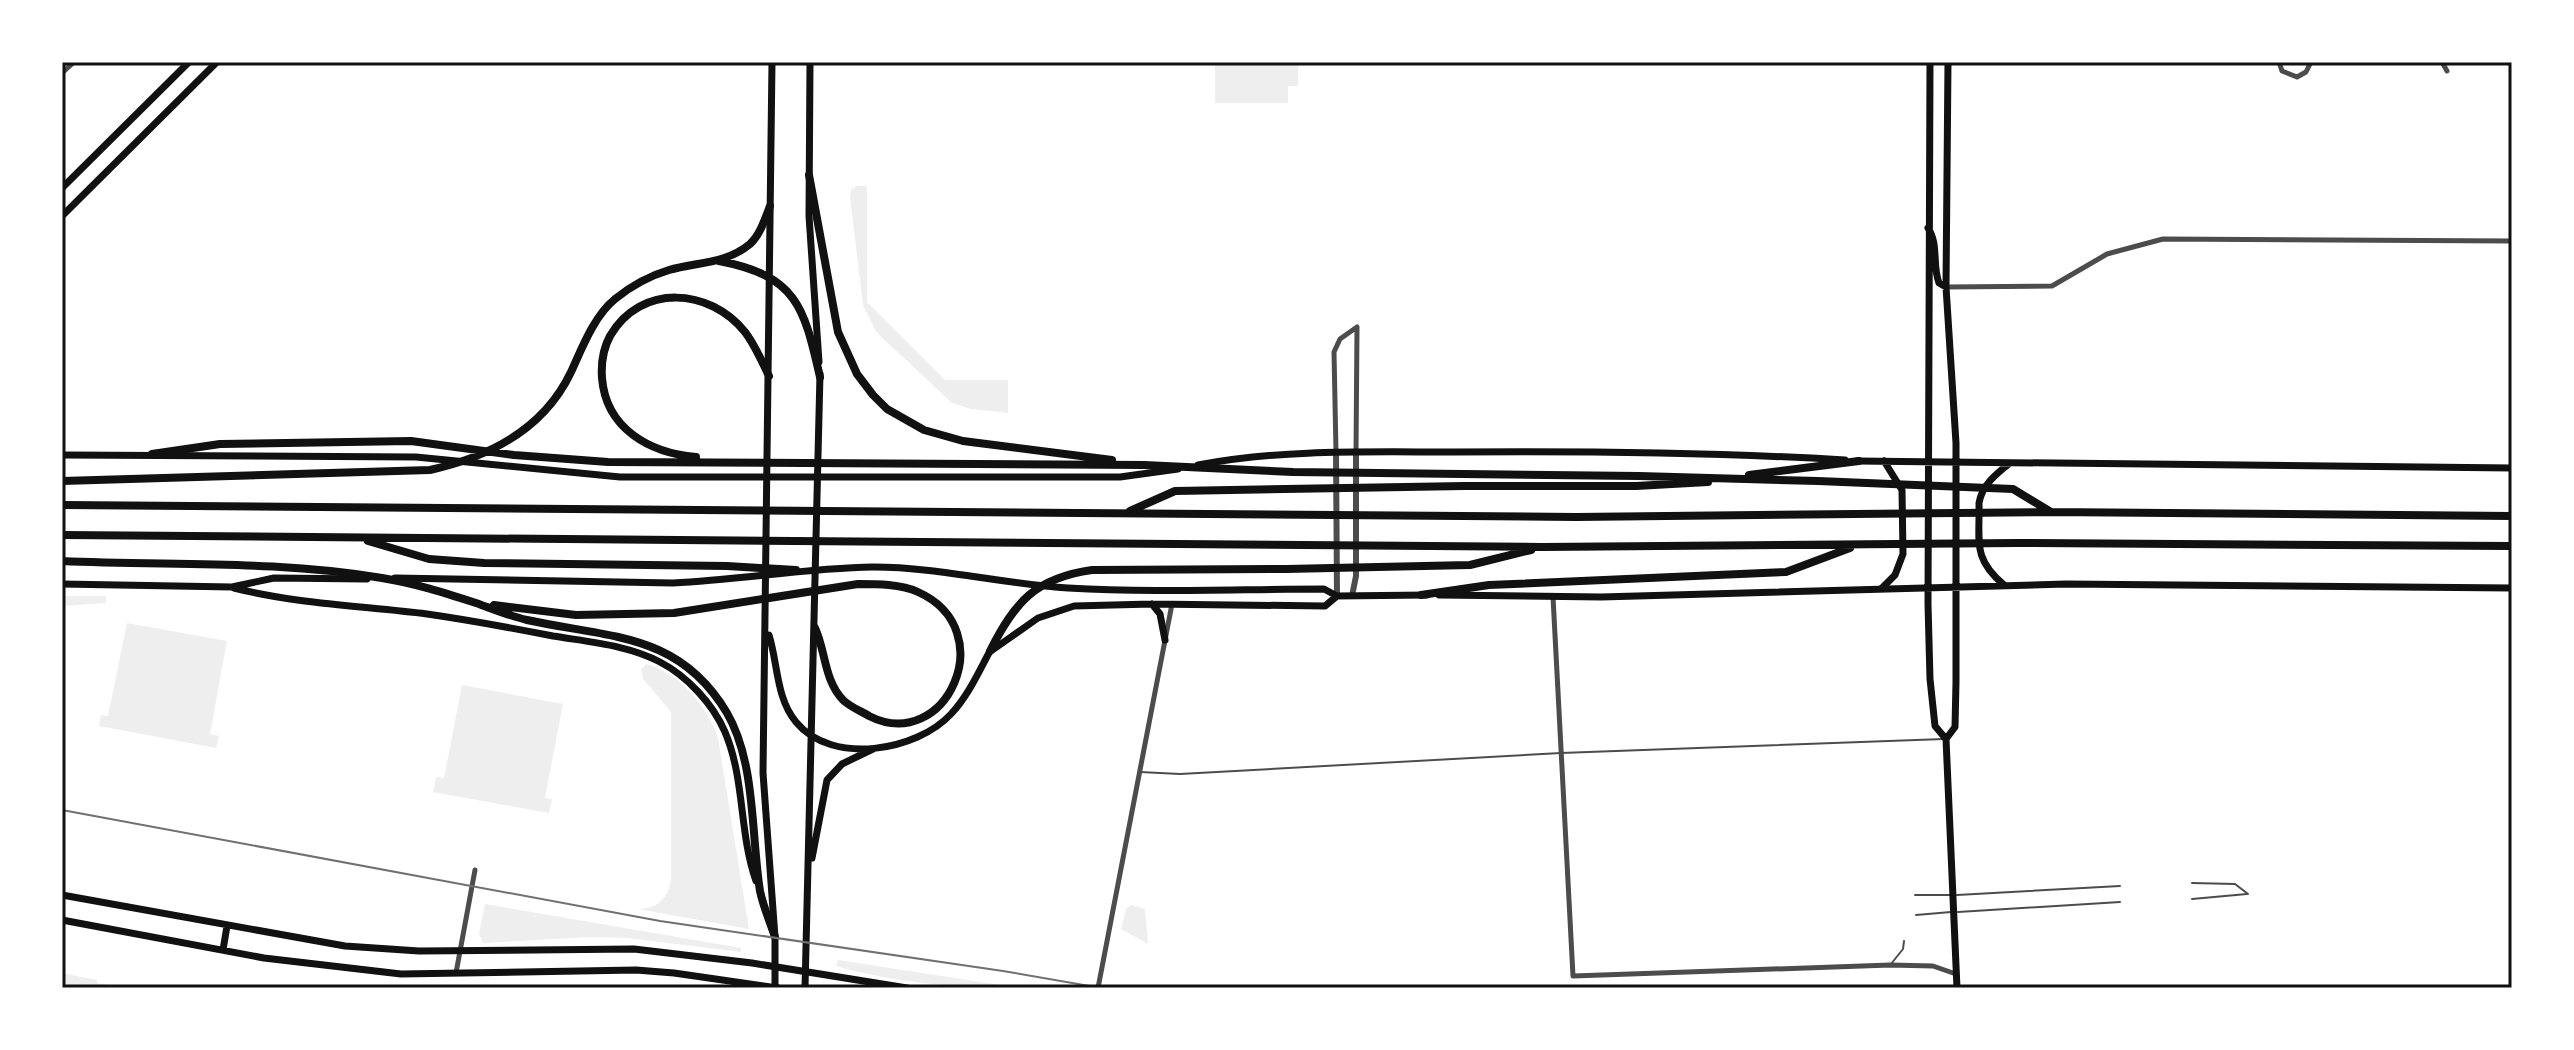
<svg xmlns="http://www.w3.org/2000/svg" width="2574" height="1050" font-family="Arial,sans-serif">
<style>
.green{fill:#eee}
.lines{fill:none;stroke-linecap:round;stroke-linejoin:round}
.service{stroke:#4c4c4c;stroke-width:2}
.minor{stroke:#4c4c4c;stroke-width:5}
.tertiary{stroke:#4c4c4c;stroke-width:6}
.secondary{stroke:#111;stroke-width:7}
.primary{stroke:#111;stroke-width:7}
.motorway{stroke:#111;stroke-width:8}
.tram{stroke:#707070;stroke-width:2}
.neatline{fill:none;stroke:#111;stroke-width:3}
</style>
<rect width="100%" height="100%" fill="#fff"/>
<!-- green -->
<path class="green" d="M1215,62H1298V86H1288V103H1215Z
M857,186H867V302L945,380H1008V413L971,409L952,403L876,332L863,305L850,197L851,190Z
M62,596H106V603L62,606Z
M127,623L227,641L210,734L219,736L216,748L99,726L101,715L108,716Z
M646,664C680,673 707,706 718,738L749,929L638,909C656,909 667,900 671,881V712L643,679L641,670Z
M462,685L563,704L545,798L552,799L549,813L433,792L436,777L444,778Z
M485,904L741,948V952L628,938L592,937L483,943L479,934Z
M1131,905L1145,909L1148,944L1121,929L1126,909Z
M838,960L1020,988C959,988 895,983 836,966Z
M62,973L97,980V983L125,988H62Z"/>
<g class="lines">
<!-- service -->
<path class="service" d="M1140,772L1180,774L1561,753L1944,739
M2192,883L2235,884L2248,894
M1915,895H1951
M1957,895L2120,886
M2192,899L2247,894
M1958,912L2120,902
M1916,915L1951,912
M1891,964L1903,949L1904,941"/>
<!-- minor -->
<path class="minor" d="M2279,62L2282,71L2297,77L2306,72L2311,62
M2442,62L2447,71
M62,73L74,62
M1946,287L2052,286L2107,254L2163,239L2512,241
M1336,452L1334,352L1340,339L1357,327
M1356,452L1357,328
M1553,597L1573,976L1890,965L1933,966L1956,974
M456,973L475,870
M1098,988L1172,604"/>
<!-- tertiary -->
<path class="tertiary" d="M1336,452L1337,596
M1352,596L1356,576V452"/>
<!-- secondary -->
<path class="secondary" d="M1930,62L1928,604L1930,679L1935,726L1946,739L1957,988
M62,188L189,62
M62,216L217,62
M1928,228C1939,244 1932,265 1939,283L1946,287
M62,455L416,457L620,477H1120L1178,469
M1857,461L2512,468
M1198,465C1283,449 1368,452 1454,452C1584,451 1714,452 1845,460
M395,578L673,583C740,580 806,568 873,567C939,567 1003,584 1068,588C1153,593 1239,589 1324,589L1337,596L1427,595
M62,584L232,587L274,578L367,579
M2004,585C1972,558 1980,542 1979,503C1982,485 1996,474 2010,463
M234,588C297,604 363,606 427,614C469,620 512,628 553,636C589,642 628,645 660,662C687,676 713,704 725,732C745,779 739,833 756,881
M1881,589L1895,575L1903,554L1902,490L1884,461
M1439,595L1601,597L2066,584L2512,588
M1152,604L1160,614L1165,640
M991,651L1038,618L1074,606L1152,604L1325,606L1337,596
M1946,739L1955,727L1956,682V443L1946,287L1948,62
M62,895L345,946L419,951L634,949L752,963L907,988
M62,920L264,958L401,974L636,970L674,973L778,988
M223,950L227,926"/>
<!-- primary -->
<path class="primary" d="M772,62L763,773L775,937V988
M810,62L809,216L819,362
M769,635C778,664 776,698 796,722C832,766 917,751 951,714C968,696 978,673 990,651
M812,858L827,780L842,764L873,749
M805,988L820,374"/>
<!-- motorway -->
<path class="motorway" d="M809,175L838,332L857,374L873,395L887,409L924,430L963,441L1112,460
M719,261C798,276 804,308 820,377
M152,454L220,444L411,441L514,455L608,462L1144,465L1293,472L1639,476L1818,481L2013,489L2051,512
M696,457C650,453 606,429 602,378C601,364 603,349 610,336C641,283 710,288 745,332C755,345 762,362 769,376
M1749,475L1859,461
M62,481L430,470C489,457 544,429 571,372C582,348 594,316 615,299C631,286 649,276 669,270C697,262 726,264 750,244C760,235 765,219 770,206
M62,505L1576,517L2051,512L2512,516
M1130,511L1175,491L1465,486H1636L1708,482
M62,535L1542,547L2016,543L2512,546
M368,541L429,559L484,563L727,566L796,570
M62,561C169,566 276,560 382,578C414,583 445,593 476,603C493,609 510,616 527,620C609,638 679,632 727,713C756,763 751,835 760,891C763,906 770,922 775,937
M1421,595L1489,585L1786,572L1850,548
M494,605L576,615L674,613L858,584C877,584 901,584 918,592C1003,630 946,755 869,716C861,711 850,707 843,700C824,680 826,652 815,628
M990,651C1015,602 1035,578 1092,570L1286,569L1470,565L1531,550"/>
<!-- tram -->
<path class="tram" d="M62,810L660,921L1003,971L1101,988"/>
</g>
<!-- border -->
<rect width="2574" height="1050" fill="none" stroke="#ffffff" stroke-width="128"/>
<rect x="64" y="64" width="2446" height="922" class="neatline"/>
</svg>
